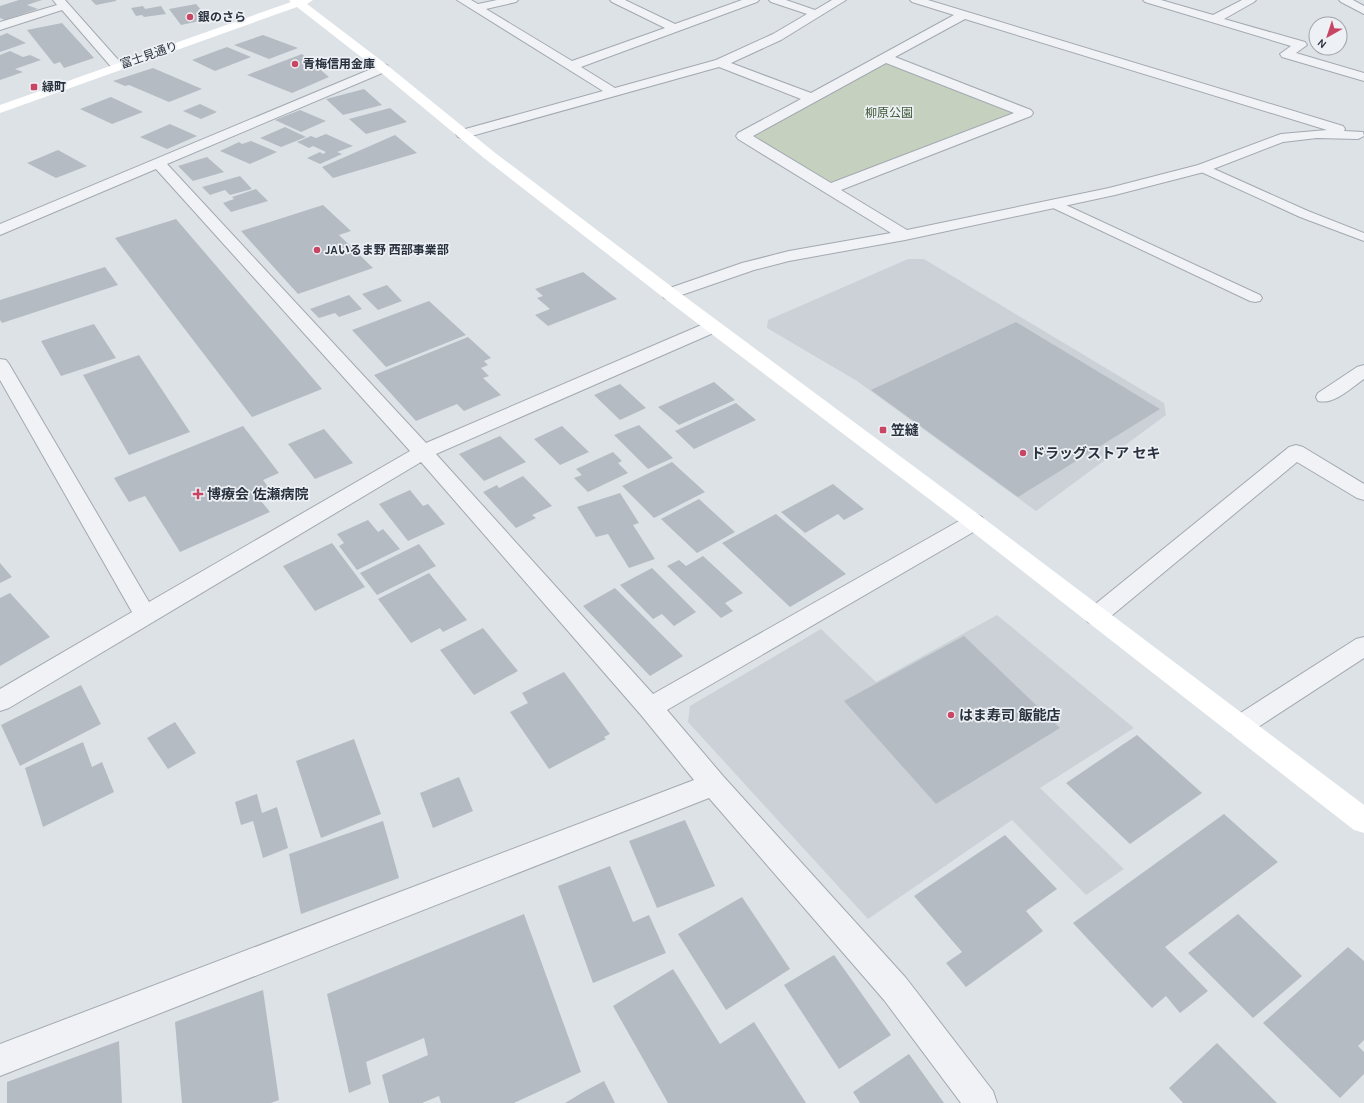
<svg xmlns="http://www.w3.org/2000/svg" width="1364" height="1103" font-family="Karla,'Noto Sans JP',sans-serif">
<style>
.built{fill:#ccd1d8}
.green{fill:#c5d0bf}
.building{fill:#b5bbc3}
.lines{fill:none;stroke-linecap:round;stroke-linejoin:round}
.lane-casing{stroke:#a3a9b1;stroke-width:2}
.street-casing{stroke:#a3a9b1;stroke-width:2}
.lane{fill:#f0f2f5;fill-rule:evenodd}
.street{fill:#f0f2f5;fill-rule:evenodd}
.secondary{fill:#fff;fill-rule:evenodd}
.poi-dot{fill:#c84663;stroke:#edf0f4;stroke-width:1.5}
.labels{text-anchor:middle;stroke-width:3.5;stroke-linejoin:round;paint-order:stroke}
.far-poi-label{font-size:12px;font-weight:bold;fill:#28313d;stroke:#edf0f4;text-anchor:start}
.far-street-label{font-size:12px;fill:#28313d;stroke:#edf0f4}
.far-park-label{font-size:12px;fill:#3e5835;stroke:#edf0f4}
.poi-label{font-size:14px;font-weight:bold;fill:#28313d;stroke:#edf0f4;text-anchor:start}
</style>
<rect width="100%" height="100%" fill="#dde2e7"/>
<!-- built -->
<path class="built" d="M908,259H924L1164,403L1166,415L1036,511L857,381L767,328L768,320Z
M997,615L1134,728L1040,788L1124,869L1086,895L1012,820L868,919L688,722L690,706L821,629L876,682Z"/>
<!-- green -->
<path class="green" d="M885,58L1026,113L830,189L743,136Z"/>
<!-- building -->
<path class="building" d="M19,0H42L27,5L38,9L5,20L0,18V6Z
M91,0H116V1L96,5Z
M196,4L209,19L181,25L169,9Z
M143,6L145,9L161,6L166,14L144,17L142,15L136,16L131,8Z
M62,23L94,58L64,68L60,62L54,64L27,30Z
M7,33L26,43L0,52V36Z
M263,35L298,48L269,59L234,45Z
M227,47L251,57L215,71L192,60Z
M10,51L23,57L30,55L41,60L15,69L23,72L0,80V55Z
M302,54L329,77L292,93L247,75Z
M153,68L202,89L169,102L129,85L125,86L113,81Z
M364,89L382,105L343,115L326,99Z
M111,97L143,112L112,124L80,109Z
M200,104L217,112L201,119L183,111Z
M390,108L407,122L366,134L349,119Z
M300,110L326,121L301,132L275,120Z
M170,124L197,136L167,149L140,137Z
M285,127L306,137L281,147L260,138Z
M326,134L353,146L337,152L342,154L320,164L307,158L320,152L323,154L326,152L313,146L309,148L297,142L311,136L316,138Z
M395,135L417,153L333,178L322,167Z
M251,141L277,152L250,164L220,151L239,142L242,144Z
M58,150L87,166L56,178L27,163Z
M207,157L224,172L193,181L178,166Z
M240,176L252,189L230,195L225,190L210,195L202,187Z
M256,189L268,201L231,212L223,203L234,199L232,197Z
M323,205L351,231L339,235L373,268L298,294L241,231Z
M176,219L322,389L252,417L115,238Z
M105,267L118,285L2,323L0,320V300Z
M583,272L617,299L548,326L535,315L550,309L537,298L543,296L535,289Z
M387,285L402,301L378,310L362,294Z
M349,295L362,309L339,317L335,313L319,318L310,309Z
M429,301L466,335L386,367L352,330Z
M1016,322L1160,409L1018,497L871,390Z
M94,324L116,358L61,376L41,341Z
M468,337L491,358L484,361L488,365L481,368L489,376L483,378L501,395L464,411L457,404L416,421L374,375Z
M139,355L190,432L129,455L83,375Z
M714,382L735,400L679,425L658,407Z
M620,384L646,408L620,420L594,395Z
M736,403L756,420L694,449L675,431Z
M639,425L673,458L648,469L614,435Z
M243,426L279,473L263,480L274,495L261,501L270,512L180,552L145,496L129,502L114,478Z
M562,426L589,452L560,465L534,439Z
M324,429L353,463L315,479L288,444Z
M500,436L526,462L484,481L459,454Z
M613,452L622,461L618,463L628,473L588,492L574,478L582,475L576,469Z
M672,462L705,492L654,518L622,486Z
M523,476L552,506L532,515L536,518L516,528L483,492L497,485L499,488Z
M833,484L864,509L844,520L838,514L805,533L781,512Z
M410,490L423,506L428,504L445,524L408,541L379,504Z
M620,493L639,523L633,525L655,559L629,568L608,534L596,537L577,507Z
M699,499L735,532L697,553L661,519Z
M776,514L846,574L790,607L722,543Z
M368,520L378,532L383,529L400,549L357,570L339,546L344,543L337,534Z
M332,543L365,587L315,611L283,566Z
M419,544L436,566L377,595L360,573Z
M703,556L743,593L725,603L733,611L721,618L667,566L679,560L686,566Z
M0,563L12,577L0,583Z
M652,568L696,612L674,626L662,614L653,619L620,585Z
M429,573L467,620L443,632L440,628L411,643L378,599Z
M615,588L683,656L650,676L583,606Z
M10,593L50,637L0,666V598Z
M483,628L518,671L474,695L440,650Z
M964,636L1060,728L936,804L844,701Z
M564,672L610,734L604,737L606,739L549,769L510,712L528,703L522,693Z
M81,685L101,724L20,766L1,725Z
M175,722L196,753L168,769L147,738Z
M1137,735L1202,793L1130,844L1066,783Z
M354,739L381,814L321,838L296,761Z
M83,742L92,767L102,762L114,792L43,827L25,768Z
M459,777L473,811L433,828L420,793Z
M257,794L262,813L277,807L288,848L263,858L253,821L241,825L235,802Z
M1224,814L1278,862L1165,947L1208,991L1180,1013L1166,996L1152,1008L1073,923Z
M685,820L715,886L657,908L629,841Z
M383,821L399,878L301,914L289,854Z
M1005,835L1057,889L1026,911L1043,931L966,987L946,963L962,952L914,896Z
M610,866L633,922L649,915L666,953L593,983L558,886Z
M742,897L790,969L726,1010L678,934Z
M524,914L581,1072L514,1103H441L439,1096L422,1103H389L382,1075L428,1055L424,1038L366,1062L371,1084L349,1093L327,994Z
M1238,914L1302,976L1253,1018L1188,953Z
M1348,947L1364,961V1040L1358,1046L1364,1052V1074L1340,1098L1263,1023Z
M834,955L891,1035L839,1069L784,985Z
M673,969L720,1044L754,1022L806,1103H668L613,1006Z
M263,990L279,1100L271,1103H182L175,1022Z
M119,1041L122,1103H7V1082Z
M1217,1043L1277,1103H1183L1169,1088Z
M909,1054L944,1103H860L853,1092Z
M604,1081L615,1103H565L585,1091Z"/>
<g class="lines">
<defs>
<path id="lane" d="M1203,164L1308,211L1364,233V241L1300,217L1199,171L1197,168L1199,165Z
M1055,200L1260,295L1262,298L1260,301L1255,302L1250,301L1051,207L1049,204L1051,201Z"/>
<path id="street" d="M53,0H65L121,63L123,66L121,69H113L62,10L0,30V22L57,5Z
M457,0H471L478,4L497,0H518L516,2L486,9L572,61L665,28L612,2L610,0H625L675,24L742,0H759L757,2L581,67L615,88L716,60L773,34L807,14L771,2L769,0H786L815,10L832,0H846L781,40L731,63L811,93L954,15L912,2L910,0H928L1343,126L1345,129L1344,131L1363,132L1364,136L1358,139L1317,138L1283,142L1208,171L1115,195L905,240L789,261L754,270L670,299L664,298L662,294L664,290L742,263L789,251L891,233L738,139L736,136L738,133L801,99L719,67L468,137L463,138L458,137L456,134L458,131L603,91ZM965,19L1327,130L1281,134L1198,165L1109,188L907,230L841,190L1031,116L1033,113L1031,110L895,57ZM886,63L1014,113L831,183L753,136Z
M1143,0H1161L1213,15L1242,0H1256L1254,2L1224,19L1305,42L1307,45L1296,53L1364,73V81L1282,57L1280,54L1291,46L1145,2Z
M1339,0H1353L1364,6V14L1341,2Z
M383,64L387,65L389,68L387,71L167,164L426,443L706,323L712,322L718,323L721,327L718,331L436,454L653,694L966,517L974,514L982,517L985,522L982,527L667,710L723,776L906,978L993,1091L997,1103H961L884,1000L709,798L0,1076V1044L694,780L641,715L421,462L9,708L0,711V689L132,612L0,380V359L6,360L9,364L149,602L410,451L156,169L0,235V224Z
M1364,365V379C1351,388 1334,405 1318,401L1316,397L1318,393L1357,367Z
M1296,445L1303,447L1364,484V500L1357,498L1297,462L1104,622L1096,625L1088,622L1084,616L1088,610L1289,447Z
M1364,637V658L1249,733L1240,737L1231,733L1227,726L1231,719L1356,639Z"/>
</defs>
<!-- lane casing -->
<use href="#lane" class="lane-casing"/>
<!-- street casing -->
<use href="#street" class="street-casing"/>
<!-- lane -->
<use href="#lane" class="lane"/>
<!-- street -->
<use href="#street" class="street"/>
<!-- secondary -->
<path class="secondary" d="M289,0H313L307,4L387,65L494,152L676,290L982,517L1364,805V833L1354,830L966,527L664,298L484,158L379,71L297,7L0,113V105L291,2Z"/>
</g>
<!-- markers -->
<g class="poi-dot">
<circle cx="190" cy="17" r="4"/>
<circle cx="295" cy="64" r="4"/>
<rect x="30" y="83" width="8" height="8" rx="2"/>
<circle cx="317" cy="250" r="4"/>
<rect x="879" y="426" width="8" height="8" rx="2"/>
<circle cx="1023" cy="453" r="4"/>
<path d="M196 488h4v4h4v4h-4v4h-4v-4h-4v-4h4z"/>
<circle cx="951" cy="715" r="4"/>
</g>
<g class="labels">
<!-- far-poi labels -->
<g class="far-poi-label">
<text x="198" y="21">銀のさら</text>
<text x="303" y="68">青梅信用金庫</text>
<text x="42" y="91">緑町</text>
<text x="325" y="254">JAいるま野 西部事業部</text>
</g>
<!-- far-street labels -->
<g class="far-street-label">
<text transform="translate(149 55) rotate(-19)" y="4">富士見通り</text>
</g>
<!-- far-park labels -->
<g class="far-park-label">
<text x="889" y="117">柳原公園</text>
</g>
<!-- poi labels -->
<g class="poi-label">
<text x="891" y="435">笠縫</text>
<text x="1031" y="458">ドラッグストア セキ</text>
<text x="207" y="499">博療会 佐瀬病院</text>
<text x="959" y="720">はま寿司 飯能店</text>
</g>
</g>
<!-- north arrow -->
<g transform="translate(1328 36) rotate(219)"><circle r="19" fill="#edf0f4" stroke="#9ea4ab"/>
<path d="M0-3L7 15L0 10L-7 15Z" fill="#c84663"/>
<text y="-6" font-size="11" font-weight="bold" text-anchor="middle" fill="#28313d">N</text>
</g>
</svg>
